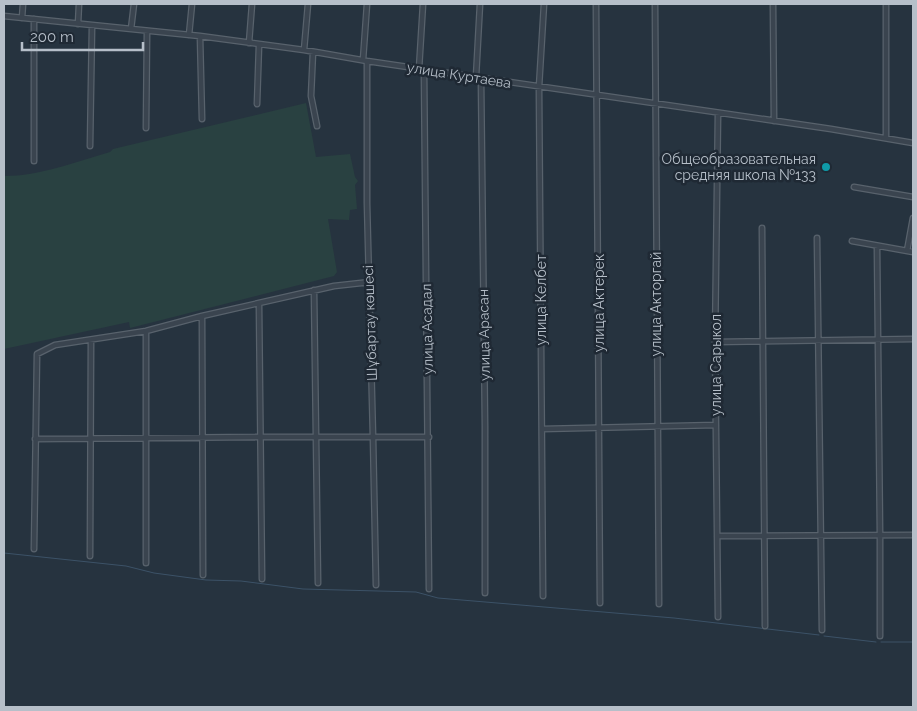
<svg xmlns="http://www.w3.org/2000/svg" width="917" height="711" font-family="Raleway,sans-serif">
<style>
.green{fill:#294141}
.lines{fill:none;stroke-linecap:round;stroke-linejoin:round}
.stream{stroke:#3c5267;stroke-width:1}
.minor-casing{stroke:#58626c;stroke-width:7}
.minor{stroke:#3a444f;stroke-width:4.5}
.culture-dot{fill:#0f9aa8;stroke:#1f2934;stroke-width:2}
.labels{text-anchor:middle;stroke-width:5;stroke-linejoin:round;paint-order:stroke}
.street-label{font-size:14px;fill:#b6bfc9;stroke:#1f2934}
.poi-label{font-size:14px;fill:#b6bfc9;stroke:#1f2934;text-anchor:end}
</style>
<rect width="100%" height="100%" fill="#26333f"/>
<!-- green -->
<path class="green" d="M306,103L316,157L350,154L355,177L358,181L355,185L357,209L350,210L349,220L328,219L337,272L334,276L130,328L129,322L4,349V176C40,176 75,162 110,152L113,149Z"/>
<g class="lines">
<!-- stream -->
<path class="stream" d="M4,553L126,566L154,573L206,580L241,581L303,589L416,592L438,598L674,618L819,635
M824,636L876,642
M881,642H913"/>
<defs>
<path id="minor" d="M596,4L600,603
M655,4L659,604
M773,4L774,121
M4,16L200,36L304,50L367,61L831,129L913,143
M22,18L23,4
M78,24L79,4
M131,29L134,4
M189,35L192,4
M200,36L202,119
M249,43L252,4
M304,50L308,4
M313,52L311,96L317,126
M363,60L367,4
M367,61V203L373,437L376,585
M419,69L423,4
M424,69L429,589
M476,77L480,4
M481,78L485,426V593
M257,104L259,45
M718,113L715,342L718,617
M146,128L147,32
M886,138V4
M90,146L92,26
M34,161V19
M854,187L913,197
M762,228L765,626
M817,238L822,630
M852,241L913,252
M877,246L880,535V636
M907,251L913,218
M314,290L318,583
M259,304L262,579
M202,316L203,575
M146,331V563
M715,342L913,339
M542,429L716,425
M35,439L260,437H429
M717,536L913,535
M34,549L37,354L55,345L146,331L202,316L334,286L370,282
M90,556L91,340
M543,596L539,87L544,4"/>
</defs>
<!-- minor casing -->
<use href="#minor" class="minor-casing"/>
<!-- minor -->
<use href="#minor" class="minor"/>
</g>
<!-- markers -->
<circle class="culture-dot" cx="826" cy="167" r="5"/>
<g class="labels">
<!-- street labels -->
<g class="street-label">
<text transform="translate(459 75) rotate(9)" y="5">улица Куртаева</text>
<text transform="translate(541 300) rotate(-90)" y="5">улица Келбет</text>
<text transform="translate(599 303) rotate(-90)" y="5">улица Актерек</text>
<text transform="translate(656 304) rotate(-90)" y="5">улица Акторгай</text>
<text transform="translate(370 323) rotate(-92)" y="5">Шұбартау көшесі</text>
<text transform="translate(427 329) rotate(-91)" y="5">улица Асадал</text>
<text transform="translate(484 335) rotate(-91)" y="5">улица Арасан</text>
<text transform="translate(716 365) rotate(-90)" y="5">улица Сарыкол</text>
</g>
<!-- poi labels -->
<g class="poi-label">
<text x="816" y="164">Общеобразовательная<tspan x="816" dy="16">средняя школа №133</tspan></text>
</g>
</g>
<!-- border -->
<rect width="917" height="711" fill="none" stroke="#b6bfc9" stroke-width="10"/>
<!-- scale -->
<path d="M22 42v8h121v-8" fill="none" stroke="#b6bfc9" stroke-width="2.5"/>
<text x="30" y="42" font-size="15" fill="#b6bfc9" stroke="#1f2934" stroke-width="4" paint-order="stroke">200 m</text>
</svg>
